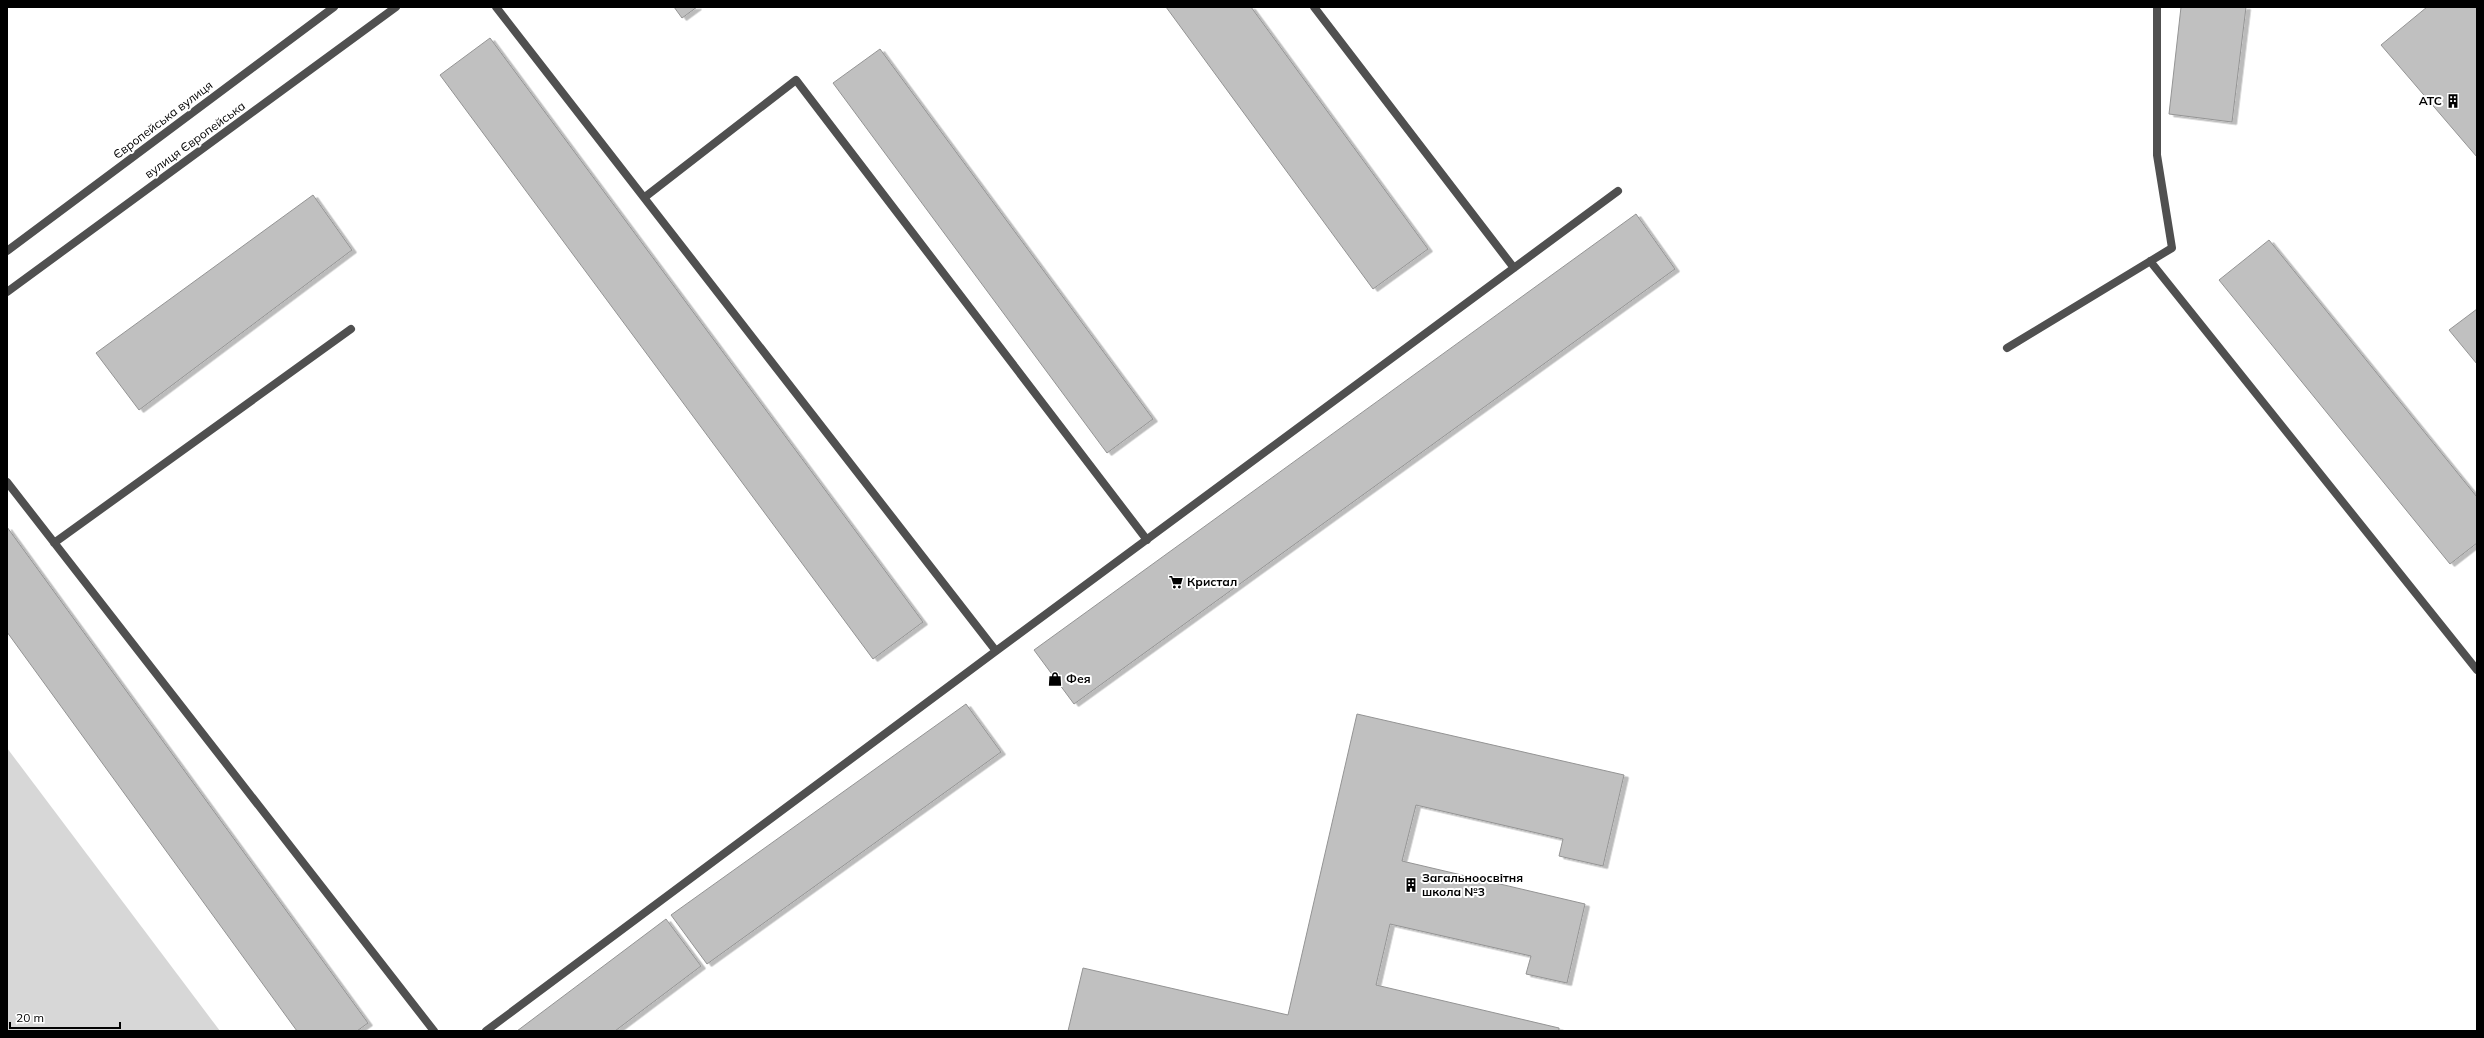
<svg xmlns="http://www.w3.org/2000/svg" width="2484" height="1038" font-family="Mulish,sans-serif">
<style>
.green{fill:#d7d7d7}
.building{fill:#c0c0c0;stroke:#949494;filter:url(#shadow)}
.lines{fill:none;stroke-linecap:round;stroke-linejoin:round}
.lane{stroke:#505050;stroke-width:8}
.street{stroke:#505050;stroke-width:8}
.labels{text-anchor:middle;stroke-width:4;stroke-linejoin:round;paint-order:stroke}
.poi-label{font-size:12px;font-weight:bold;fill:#000;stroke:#fff;text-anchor:start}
.street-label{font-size:12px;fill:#000;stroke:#fff}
</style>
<defs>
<filter id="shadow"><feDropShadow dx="4.5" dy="2.5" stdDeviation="0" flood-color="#0004"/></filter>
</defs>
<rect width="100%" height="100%" fill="#fff"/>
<!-- green -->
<path class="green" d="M7,748L220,1031H7Z"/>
<!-- building -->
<path class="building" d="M674,7H697L682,18Z
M1166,7H1251L1428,249L1373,289Z
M2181,7H2246L2232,122L2169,114Z
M2427,7H2477V157L2381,45Z
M490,38L923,622L873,659L440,75Z
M880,49L1153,419L1107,453L833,83Z
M313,195L352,250L139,410L96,353Z
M1636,214L1675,269L1074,704L1034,650Z
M2269,240L2477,497V543L2450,564L2219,280Z
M2477,309V364L2449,330Z
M7,527L368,1023L357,1031H297L7,632Z
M966,704L1001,752L707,964L671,915Z
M1357,714L1624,775L1603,866L1559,856L1563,839L1416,805L1402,861L1585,904L1567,983L1526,974L1531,956L1390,924L1376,985L1559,1028V1031H1068L1083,968L1288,1015Z
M666,919L701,966L615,1031H517Z"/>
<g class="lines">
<!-- lane -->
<path class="lane" d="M1314,7L1514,268
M645,197L796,80L1147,540
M2150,261L2477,670
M2007,348L2172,248L2157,155V7
M7,482L434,1031
M54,543L351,329
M996,651L1618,191
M486,1031L996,651L496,7"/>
<!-- street -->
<path class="street" d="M7,251L334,7
M7,292L396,7"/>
</g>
<!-- icons -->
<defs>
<symbol id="building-bare" viewBox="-9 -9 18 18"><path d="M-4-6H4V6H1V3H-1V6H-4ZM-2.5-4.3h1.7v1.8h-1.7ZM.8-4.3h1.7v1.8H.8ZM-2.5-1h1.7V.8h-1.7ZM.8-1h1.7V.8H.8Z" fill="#000" stroke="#fff" stroke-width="2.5" paint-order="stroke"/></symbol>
<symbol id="supermarket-bare" viewBox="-9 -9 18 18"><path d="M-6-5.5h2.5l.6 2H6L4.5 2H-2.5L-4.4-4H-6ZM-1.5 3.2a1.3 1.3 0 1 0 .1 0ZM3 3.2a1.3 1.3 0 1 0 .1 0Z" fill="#000" stroke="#fff" stroke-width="2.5" paint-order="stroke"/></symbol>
<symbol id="shop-bare" viewBox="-9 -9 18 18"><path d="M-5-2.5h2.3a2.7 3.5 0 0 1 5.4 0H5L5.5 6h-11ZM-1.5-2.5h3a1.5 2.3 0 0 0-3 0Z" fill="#000" stroke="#fff" stroke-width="2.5" paint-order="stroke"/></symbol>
</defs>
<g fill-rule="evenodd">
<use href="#building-bare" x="2443" y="91" width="20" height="20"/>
<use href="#supermarket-bare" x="1166" y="572" width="20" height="20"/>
<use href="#shop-bare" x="1045" y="669" width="20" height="20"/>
<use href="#building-bare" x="1401" y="875" width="20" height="20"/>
</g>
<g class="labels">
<!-- poi labels -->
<g class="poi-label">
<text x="2442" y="105" text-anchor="end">АТС</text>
<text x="1187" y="586">Кристал</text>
<text x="1066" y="683">Фея</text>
<text x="1422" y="882">Загальноосвітня<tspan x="1422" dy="14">школа №3</tspan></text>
</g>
<!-- street labels -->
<g class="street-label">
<text transform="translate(163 120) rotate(-37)" y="4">Європейська вулиця</text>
<text transform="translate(195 140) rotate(-36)" y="4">вулиця Європейська</text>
</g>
</g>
<!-- border -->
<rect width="2484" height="1038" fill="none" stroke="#000000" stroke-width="16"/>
<!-- scale -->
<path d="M10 1022v6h110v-6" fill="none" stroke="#000000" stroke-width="2"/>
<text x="16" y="1022" font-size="12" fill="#000000" stroke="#ffffff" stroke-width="3" paint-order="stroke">20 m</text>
</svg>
